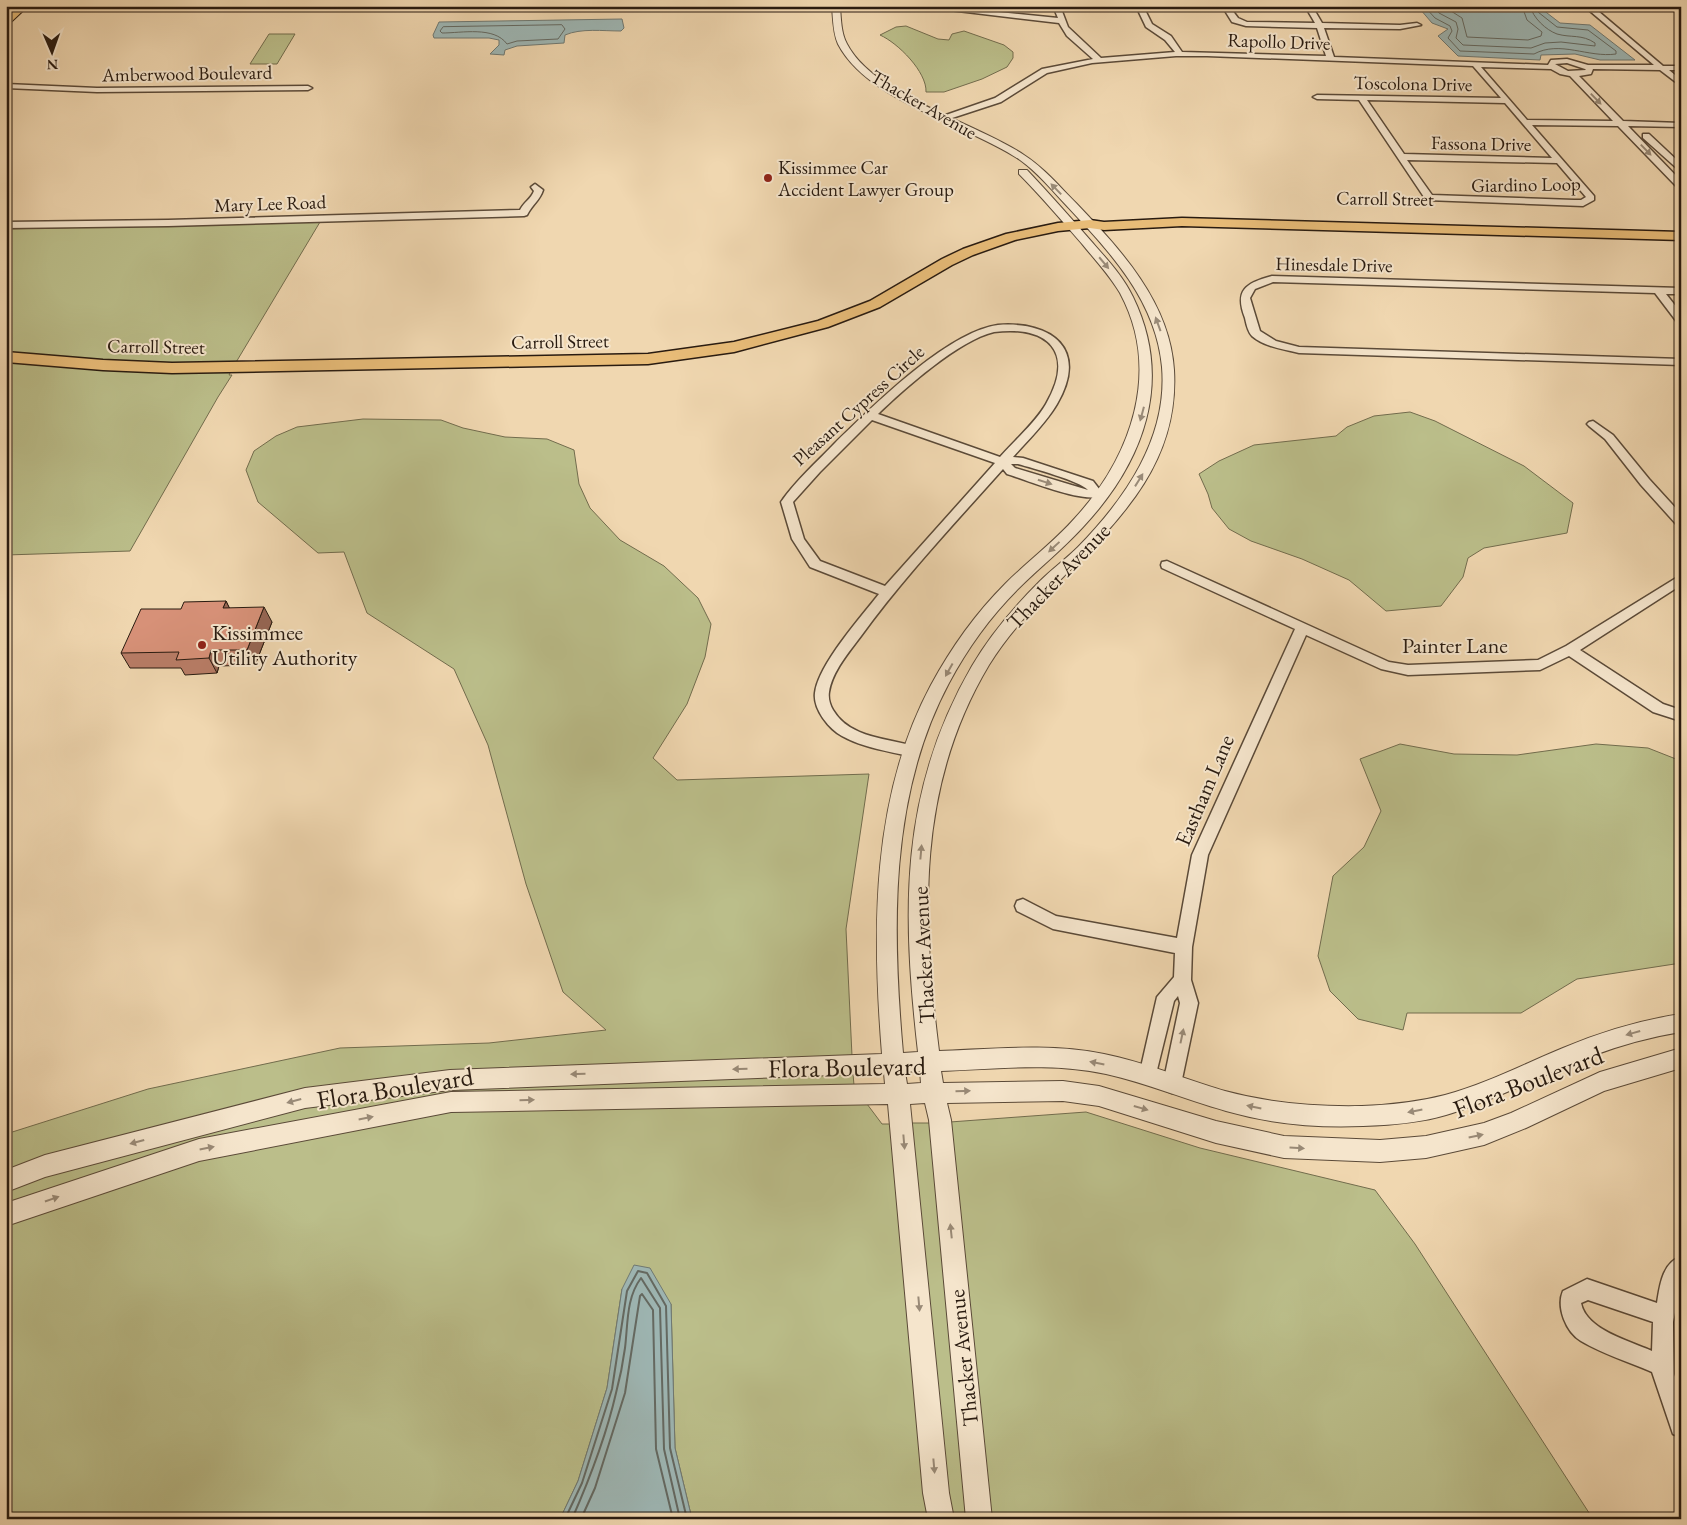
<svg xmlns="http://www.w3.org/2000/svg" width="1687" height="1525" font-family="'EB Garamond',serif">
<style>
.green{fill:#bbbe8a;stroke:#726c4d}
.water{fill:#9eb7b5;stroke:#6f7973}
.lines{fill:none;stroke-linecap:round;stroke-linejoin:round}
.shore-far1{stroke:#646962;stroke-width:1}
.shore{stroke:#646962;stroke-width:2}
.minor-casing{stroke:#5b4a38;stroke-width:3}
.tertiary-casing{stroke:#5b4a38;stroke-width:2}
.primary-casing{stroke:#291b10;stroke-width:3}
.trunk-casing{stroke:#291b10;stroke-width:2}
.minor{fill:#f5e5cc;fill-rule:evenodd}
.tertiary{fill:#f5e5cc;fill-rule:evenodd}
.primary{fill:#e8bc78;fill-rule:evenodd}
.trunk{fill:#e8bc78;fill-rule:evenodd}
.wall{fill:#b97d67;stroke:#291b10}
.shaded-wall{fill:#966654;stroke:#291b10}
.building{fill:#d79178;stroke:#291b10}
.oneway{fill:#998a77}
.poi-dot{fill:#8f2418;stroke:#f5e5cc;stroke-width:2}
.labels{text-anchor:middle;stroke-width:4;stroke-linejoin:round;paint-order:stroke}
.far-street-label{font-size:19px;fill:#291b10;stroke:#f5e5cc}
.far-poi-label{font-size:19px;fill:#291b10;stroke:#f5e5cc;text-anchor:start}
.street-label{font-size:22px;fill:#291b10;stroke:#f5e5cc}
.poi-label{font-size:22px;fill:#291b10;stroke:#f5e5cc;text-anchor:start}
.near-street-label{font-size:26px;fill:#291b10;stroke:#f5e5cc}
</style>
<rect width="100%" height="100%" fill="#f0d7b0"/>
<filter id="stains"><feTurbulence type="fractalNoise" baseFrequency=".004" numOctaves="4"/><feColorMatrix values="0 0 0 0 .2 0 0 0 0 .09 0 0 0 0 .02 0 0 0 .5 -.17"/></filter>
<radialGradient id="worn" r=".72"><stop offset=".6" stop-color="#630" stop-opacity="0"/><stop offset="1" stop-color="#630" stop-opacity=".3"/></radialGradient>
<!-- green -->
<path class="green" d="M906,26L938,39L949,40L952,34L964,31L1004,45L1013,52V58L1007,67L982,79L944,92H926C927,72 898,43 880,35L896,27Z
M269,34H295L277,64H250Z
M320,222L235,364L106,362L6,353V229Z
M6,360L231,371L229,375H232L218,397L130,551L6,555Z
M1410,412L1435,421L1524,466L1573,503L1567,533L1484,548L1468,558L1463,577L1441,606L1386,611L1349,580L1302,559L1251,541L1229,529L1212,508L1208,494L1199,474L1219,461L1254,445L1336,436L1347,427L1374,416Z
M363,419L441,420L463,428L505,437L547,439L574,450L579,484L590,508L620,540L664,566L698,598L711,624L705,657L687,704L653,758L677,780L869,774L846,929L852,1056L452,1070L6,1171V1134L148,1089L340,1048L489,1043L606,1030L563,992L526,884L488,745L454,669L367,613L344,552L318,553L258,502L246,470L254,451L276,436L297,427Z
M1400,744L1454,754L1517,755L1596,744L1648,748L1681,761V963L1577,979L1521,1013H1407L1403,1030L1358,1019L1330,991L1318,956L1333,876L1364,847L1381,811L1360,759Z
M853,1074L854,1085L453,1092L199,1140L6,1205V1190L44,1176L304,1108L449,1089Z
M867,1104L882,1124H893L930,1519H692L675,1448L671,1304L622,1289L607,1388L578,1481L560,1519H6V1225L198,1160L450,1111Z
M1086,1112L1200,1148L1375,1190L1415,1244L1593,1519H990L950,1122Z
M911,1123H931L968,1519H953L947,1491Z"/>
<!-- water -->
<path class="water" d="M1384,6H1538L1560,23L1590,25L1635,60H1600L1575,54L1541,55L1540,60L1458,56L1438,36L1448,29L1432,23L1420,9Z
M622,19L624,28L621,31C603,31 581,28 565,35L564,43L517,46L505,50L504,55L490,54L499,45V40L489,38H434L433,35L439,22Z
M634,1265L650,1268L671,1304L675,1448L692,1519H560L578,1481L607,1388L622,1289Z"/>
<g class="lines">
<!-- shore-far1 -->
<path class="shore-far1" d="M1424,6L1435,18L1450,26L1452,31L1448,38L1460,51L1534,54C1560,40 1588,58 1616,54V51L1588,30L1557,27L1538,12L1536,6
M1433,6L1439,13L1456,22L1458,29L1456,38L1463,45L1531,48L1545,43L1561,42L1595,46V43C1582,34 1571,38 1557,34C1546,30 1533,18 1530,6
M1443,6L1462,18L1467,37L1528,40L1541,36L1542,32L1527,20L1522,6
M562,25L565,29L558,39L517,41L507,44C494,26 462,33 442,33L440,31L443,27Z"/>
<!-- shore -->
<path class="shore" d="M565,1519L582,1483L612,1389L627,1291L638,1271L647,1273L666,1306L670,1448L687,1519
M572,1519C590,1478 606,1437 616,1393C620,1378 623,1363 625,1348C628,1324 626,1298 641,1278L660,1308L664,1449L680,1519
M581,1519L595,1488L625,1393L640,1296L642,1294L653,1310L656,1449L673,1519"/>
<defs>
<path id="minor" d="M471,6H499C493,10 477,10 471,6Z
M916,6H941L1058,18L1053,6H1060L1068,27L1101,58L1175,52L1165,40L1146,27L1136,6H1143L1152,24L1171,36L1182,52L1326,56L1317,28L1246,26L1232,22L1222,6H1229L1238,18L1247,22L1315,23L1305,6H1312L1322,23L1400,25L1417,23L1421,25L1400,29L1324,28L1334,57L1548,65L1551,60L1567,59L1588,65H1654L1584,6H1592L1663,66H1681V70H1669L1681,80V86L1660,70L1593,69L1591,74L1579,76L1623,121L1681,123V127L1628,126L1681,181V189L1678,188L1618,126L1532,125L1594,196V200L1583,206L1426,200L1359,100L1317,99L1313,97L1317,95L1501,98L1473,66L1207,56H1176L1092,63L1047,73L1001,102L946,120H943V116L995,98L1042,69L1093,59L1067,36L1059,23ZM1567,63L1585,69L1586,70L1568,71L1555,64ZM1481,67L1551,69L1560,74L1570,76L1613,121L1527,120ZM1367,100L1505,103L1552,158L1404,154ZM1407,160L1557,163L1586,197L1581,200H1574L1432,195Z
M1668,6H1676L1681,10V15Z
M6,84L97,88L308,86L312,88L308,90L97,92L6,88Z
M1643,134H1649L1681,164V172L1643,138Z
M535,184L543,190C540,200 532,205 527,215L524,216L168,226L6,228V222L168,220L520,210C524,202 531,199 534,191L531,187Z
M1272,276L1681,288V294H1666L1681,313V323L1677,322L1655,293L1273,282L1255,289L1250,298L1260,331L1276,341L1299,347L1681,359V365L1299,353C1283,349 1265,347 1252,336C1248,332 1246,323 1245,318C1234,290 1246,283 1272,276Z
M998,325C1052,321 1089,349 1057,404C1046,423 1028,440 1013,457L1023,458L1093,481L1103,494C1091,507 1024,479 1007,474L1003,469C954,524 904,577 861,636C849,652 832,672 829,692C828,698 830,705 833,710C850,739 889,738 917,747L919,751L917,755L912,757C889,751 863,748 842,736C829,729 813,709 815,693C818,665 861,617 879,594L810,567L792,539L781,502C796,480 817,462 835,443C872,407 947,332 998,325ZM994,332C1048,325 1076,352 1046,404C1035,423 1015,440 1000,457L878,414C904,389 959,340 994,332ZM872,420L995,463L885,586L820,561L804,539L793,502L820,472ZM1011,464H1018C1032,468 1080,481 1088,490L1015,468Z
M1593,421L1613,435L1649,479L1681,514V526L1677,525L1641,485L1605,439L1589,426L1587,424L1589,422Z
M1167,561L1389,662L1408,665L1538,660L1566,646L1681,575V585L1580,650L1663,704L1681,710V721L1653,712L1569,656L1540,670L1408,675L1381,669L1306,635L1208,855L1192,947L1191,980L1198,1003L1181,1084L1179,1090L1172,1093L1165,1090L1163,1084L1180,1003L1178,996L1174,1001L1154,1082L1148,1084L1142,1082L1139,1076L1157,997L1174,977L1175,953L1053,929L1017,911L1015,906L1017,901L1023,899L1056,916L1177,938L1192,855L1295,629L1162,568L1161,565L1162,562Z
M1681,1256V1285L1673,1322L1674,1374L1681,1394V1437L1673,1434L1652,1372C1629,1362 1603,1354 1581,1341C1566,1332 1556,1307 1563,1291L1587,1279L1657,1303C1660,1285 1662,1264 1681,1256ZM1588,1300L1653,1322L1652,1351C1630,1341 1586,1330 1581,1303Z"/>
<path id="tertiary" d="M832,6H840C841,19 841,33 847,44C874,96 977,123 1024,155C1044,168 1059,186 1076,203C1120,249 1170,302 1174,370C1182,506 1051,564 989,665C916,787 922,916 939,1051C994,1049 1049,1043 1104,1054C1145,1062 1184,1079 1225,1091C1269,1103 1316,1107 1362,1106C1390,1105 1418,1102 1445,1095C1486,1084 1524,1064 1563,1048C1601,1032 1640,1020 1681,1014V1032C1650,1037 1621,1045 1592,1056C1543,1074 1497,1100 1446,1115C1419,1123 1391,1125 1363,1126C1317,1128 1271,1124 1226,1111C1186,1100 1147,1083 1106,1074C1052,1062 996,1069 941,1071L943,1083L1063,1081L1099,1086L1216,1121L1284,1136L1380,1140L1426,1136L1484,1123L1511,1113L1600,1072L1681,1048V1068L1604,1091L1526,1128L1484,1145L1426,1158L1380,1162L1284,1158L1216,1143L1099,1106L1063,1101L947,1103L951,1120L992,1519H966L929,1120L925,1103L910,1104L949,1493L954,1519H928L923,1493L888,1104L451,1112L199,1161L6,1226V1203L199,1139L451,1092L885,1084L884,1073L450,1090L305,1108L45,1177L6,1192V1170L45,1155L305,1088L450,1070L882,1054C872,930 871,797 931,685C951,648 976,613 1005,584C1028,561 1054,542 1075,518C1131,457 1162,371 1120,293C1110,276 1096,261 1083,245C1062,221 1042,197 1019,174V170H1027C1049,193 1070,217 1091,241C1106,258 1123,276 1133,297C1174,381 1144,462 1083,527C1063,549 1039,568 1018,589C990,617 967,649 949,683C889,795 892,929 903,1053L918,1052C902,912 899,792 972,666C990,635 1014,607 1040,581C1052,569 1066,559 1078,547C1125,499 1168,438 1162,367C1156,300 1109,251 1066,205C1051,189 1037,172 1020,160C969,125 868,102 838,44C833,33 833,19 832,6ZM920,1071L921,1083L907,1084L905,1072Z"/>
<path id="primary" d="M1182,218L1681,232V240L1182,226L1104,230L1090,228L1058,231L1015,240L973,255L952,265L880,307L828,327L734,352L648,364L172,373L103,370L6,362V352L103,360L172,363L648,354L734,342L818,321L870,301L942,259L963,249L1006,234L1058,223L1090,220L1104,222Z"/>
<path id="trunk" d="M16,6H28L10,23L6,24V15Z"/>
</defs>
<!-- minor casing -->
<use href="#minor" class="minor-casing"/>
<!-- tertiary casing -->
<use href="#tertiary" class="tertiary-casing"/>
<!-- primary casing -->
<use href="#primary" class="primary-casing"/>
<!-- trunk casing -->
<use href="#trunk" class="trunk-casing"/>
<!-- minor -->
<use href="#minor" class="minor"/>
<!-- tertiary -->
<use href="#tertiary" class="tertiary"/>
<!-- primary -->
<use href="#primary" class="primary"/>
<!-- trunk -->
<use href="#trunk" class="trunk"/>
</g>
<!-- wall -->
<path class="wall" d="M226,601L229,608L272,622L255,665L219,666L217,673L185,675L181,668H130L121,653Z"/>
<!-- shaded-wall -->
<path class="shaded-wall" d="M226,601L234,617L223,608Z
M264,607L272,622L255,665L247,650Z
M211,650L219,666L217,673L209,658Z"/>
<!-- building -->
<path class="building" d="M226,601L223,608L264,607L247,650H211L209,658L176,660L179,652L121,653L141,609H181L184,602Z"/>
<!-- one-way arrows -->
<defs><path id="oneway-solid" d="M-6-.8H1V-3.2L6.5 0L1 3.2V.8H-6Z" transform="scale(1.25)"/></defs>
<g class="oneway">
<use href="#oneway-solid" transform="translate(1596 99) rotate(46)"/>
<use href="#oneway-solid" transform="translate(1646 150) rotate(46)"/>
<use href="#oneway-solid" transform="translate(1056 189) rotate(-134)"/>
<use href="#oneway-solid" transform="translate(1104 263) rotate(50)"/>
<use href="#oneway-solid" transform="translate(1158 324) rotate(-110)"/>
<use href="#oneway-solid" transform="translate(1142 414) rotate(105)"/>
<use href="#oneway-solid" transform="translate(1139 480) rotate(-58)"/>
<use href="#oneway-solid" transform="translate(1045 482) rotate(18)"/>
<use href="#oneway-solid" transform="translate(1054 547) rotate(137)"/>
<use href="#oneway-solid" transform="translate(949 670) rotate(119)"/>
<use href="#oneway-solid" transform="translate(921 852) rotate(-85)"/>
<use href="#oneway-solid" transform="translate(1633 1033) rotate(164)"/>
<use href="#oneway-solid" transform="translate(1182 1036) rotate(-78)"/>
<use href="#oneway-solid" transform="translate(1097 1063) rotate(-169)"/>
<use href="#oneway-solid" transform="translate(740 1069) rotate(178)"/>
<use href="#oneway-solid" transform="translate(578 1074) rotate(178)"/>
<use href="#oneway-solid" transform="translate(963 1091) rotate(-2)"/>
<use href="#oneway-solid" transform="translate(527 1100) rotate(-1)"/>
<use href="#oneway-solid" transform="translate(294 1101) rotate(165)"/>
<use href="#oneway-solid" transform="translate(1254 1107) rotate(-168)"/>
<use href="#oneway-solid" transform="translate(1141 1108) rotate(16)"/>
<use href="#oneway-solid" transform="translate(1415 1111) rotate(169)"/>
<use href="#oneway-solid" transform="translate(366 1118) rotate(-11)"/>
<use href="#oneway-solid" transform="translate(1476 1136) rotate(-12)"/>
<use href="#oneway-solid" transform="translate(137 1142) rotate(165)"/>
<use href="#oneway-solid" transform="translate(904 1142) rotate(85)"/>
<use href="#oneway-solid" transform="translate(207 1148) rotate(-11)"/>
<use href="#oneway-solid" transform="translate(1297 1148) rotate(3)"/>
<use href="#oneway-solid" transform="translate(52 1199) rotate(-19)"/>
<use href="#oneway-solid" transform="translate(951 1231) rotate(-96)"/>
<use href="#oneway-solid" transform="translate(919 1304) rotate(85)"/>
<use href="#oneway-solid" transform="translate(934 1466) rotate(85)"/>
</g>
<!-- markers -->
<g class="poi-dot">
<circle cx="768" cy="178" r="5"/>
<circle cx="202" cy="645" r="5"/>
</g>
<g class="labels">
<!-- far-street labels -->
<g class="far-street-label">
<text transform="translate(1279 41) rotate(2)" y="7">Rapollo Drive</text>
<text transform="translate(187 73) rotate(-1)" y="7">Amberwood Boulevard</text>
<text transform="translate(1413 83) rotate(1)" y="7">Toscolona Drive</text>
<text transform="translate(924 104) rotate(30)" y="7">Thacker Avenue</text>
<text transform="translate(1481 143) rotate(1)" y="7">Fassona Drive</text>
<text transform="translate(1526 184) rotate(-1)" y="7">Giardino Loop</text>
<text transform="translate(1385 198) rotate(1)" y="7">Carroll Street</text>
<text transform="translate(270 203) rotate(-2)" y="7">Mary Lee Road</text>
<text transform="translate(1334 264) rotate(1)" y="7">Hinesdale Drive</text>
<text transform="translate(560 341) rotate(-1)" y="7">Carroll Street</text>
<text transform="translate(156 346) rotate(1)" y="7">Carroll Street</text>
<text transform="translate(858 405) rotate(-42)" y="7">Pleasant Cypress Circle</text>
</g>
<!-- far-poi labels -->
<g class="far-poi-label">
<text x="778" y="174">Kissimmee Car<tspan x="778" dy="22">Accident Lawyer Group</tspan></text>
</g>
<!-- street labels -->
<g class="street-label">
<text transform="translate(1058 576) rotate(-46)" y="8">Thacker Avenue</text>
<text x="1455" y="653">Painter Lane</text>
<text transform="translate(1204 790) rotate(-67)" y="8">Eastham Lane</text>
<text transform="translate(923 955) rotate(-93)" y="8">Thacker Avenue</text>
<text transform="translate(963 1358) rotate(-96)" y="8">Thacker Avenue</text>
</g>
<!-- poi labels -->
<g class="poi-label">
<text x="212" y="640">Kissimmee<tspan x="212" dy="25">Utility Authority</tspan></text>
</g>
<!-- near-street labels -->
<g class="near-street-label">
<text transform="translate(847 1067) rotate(-1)" y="9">Flora Boulevard</text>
<text transform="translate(1528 1082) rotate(-21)" y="9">Flora Boulevard</text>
<text transform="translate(395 1088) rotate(-9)" y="9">Flora Boulevard</text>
</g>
</g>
<!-- margin -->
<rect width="1687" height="1525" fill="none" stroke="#f0d7b0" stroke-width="25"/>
<rect x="8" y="8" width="1672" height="1510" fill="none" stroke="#291b10" stroke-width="2.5"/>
<rect x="12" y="12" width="1662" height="1500" fill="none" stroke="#291b10"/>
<!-- north arrow -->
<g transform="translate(52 52) rotate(178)" stroke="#f5e5cc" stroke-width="4" paint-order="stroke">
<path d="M0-4L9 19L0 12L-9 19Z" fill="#291b10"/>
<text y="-8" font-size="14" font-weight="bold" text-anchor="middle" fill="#291b10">N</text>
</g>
<rect width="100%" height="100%" filter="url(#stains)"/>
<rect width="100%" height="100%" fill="url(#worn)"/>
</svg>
